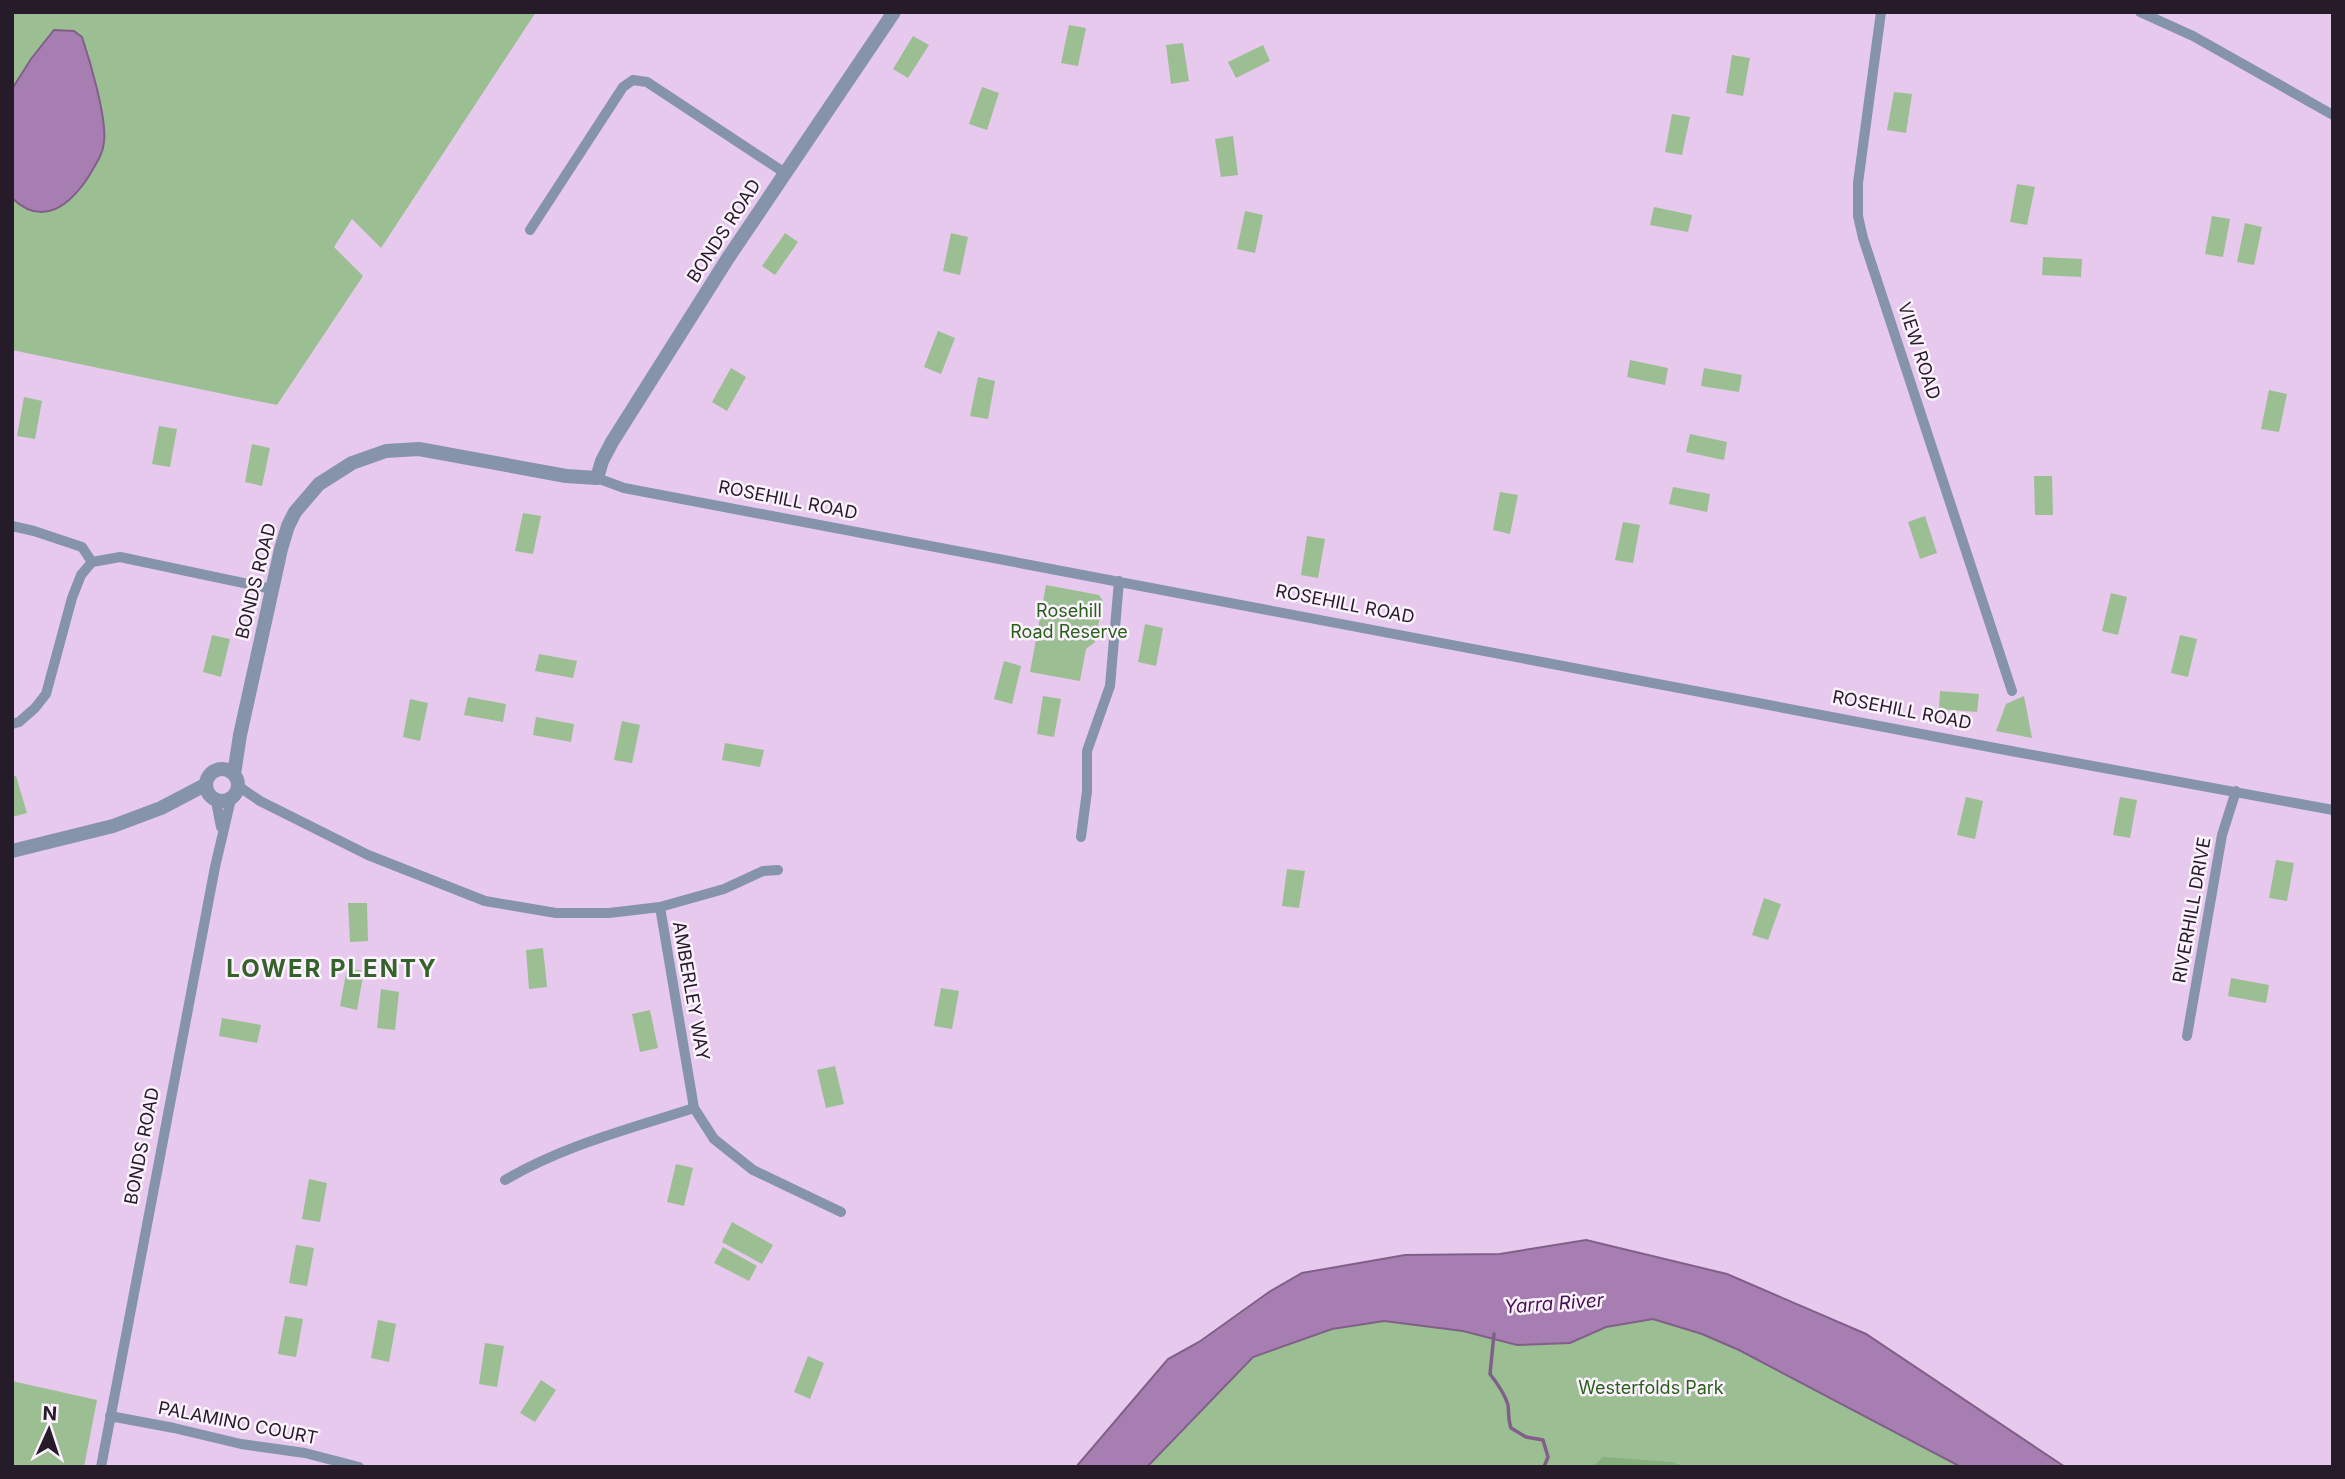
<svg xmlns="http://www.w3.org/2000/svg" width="2345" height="1479" font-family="Inter,sans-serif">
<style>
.green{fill:#9bbf93}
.forest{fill:#86b07c}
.water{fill:#a77eb1;stroke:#806088;stroke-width:2}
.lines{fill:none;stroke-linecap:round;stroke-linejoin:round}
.stream{stroke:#806088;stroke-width:3.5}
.minor{stroke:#8593ab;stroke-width:10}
.tertiary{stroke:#8593ab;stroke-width:14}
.labels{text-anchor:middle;stroke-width:5;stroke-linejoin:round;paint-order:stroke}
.street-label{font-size:18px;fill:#261b28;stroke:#fbf2fd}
.park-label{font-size:18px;fill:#285f19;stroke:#fbf2fd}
.water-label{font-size:19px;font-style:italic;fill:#461151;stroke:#fbf2fd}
.district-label{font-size:24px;font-weight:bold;letter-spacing:2px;fill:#35622a;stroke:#fbf2fd}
</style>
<rect width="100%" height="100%" fill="#e6c9ec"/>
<!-- green -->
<path class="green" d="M12,12H536L381,248L352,219L334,247L363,276L277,405L12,350Z
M1069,25L1086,28L1078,66L1061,63Z
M913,36L929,45L908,78L893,69Z
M1183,43L1189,81L1171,84L1166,45Z
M1263,45L1270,61L1236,78L1228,62Z
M1732,55L1750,58L1743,96L1726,93Z
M982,87L999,93L987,130L969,124Z
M1894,92L1912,94L1906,133L1887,130Z
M1672,114L1690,117L1682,155L1665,152Z
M1233,136L1238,175L1221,177L1215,139Z
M2017,184L2035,187L2027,225L2010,222Z
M1654,207L1692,215L1688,232L1650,225Z
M1245,211L1263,215L1255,253L1237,249Z
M2212,216L2230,219L2223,257L2205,254Z
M2245,223L2262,227L2254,265L2237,262Z
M785,233L798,242L775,275L762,266Z
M951,233L968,237L960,275L943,271Z
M2043,257L2082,259L2081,277L2042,275Z
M938,331L955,338L941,374L924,367Z
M1630,360L1668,368L1665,385L1627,377Z
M731,368L746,377L727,411L712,402Z
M1704,368L1742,375L1739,392L1701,386Z
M978,377L995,381L988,419L970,416Z
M2269,390L2287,394L2279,432L2261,429Z
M24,397L42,401L35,439L17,436Z
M159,426L177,429L170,467L152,464Z
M1690,434L1727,442L1724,460L1686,452Z
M252,444L270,448L262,486L245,482Z
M2034,476H2052L2053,515H2035Z
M1673,487L1710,494L1707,512L1669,504Z
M1500,492L1518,495L1510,534L1493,530Z
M523,513L541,516L533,554L515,551Z
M1925,516L1937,553L1920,559L1908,522Z
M1623,522L1640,525L1633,563L1615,560Z
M1307,536L1325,539L1318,578L1301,575Z
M1046,585L1099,595L1103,601L1095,642L1086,649L1080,681L1030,672Z
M2111,593L2127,597L2118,635L2102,631Z
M1145,624L1163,628L1156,666L1138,662Z
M212,635L230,639L221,677L203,672Z
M2180,635L2197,639L2188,677L2171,673Z
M539,654L577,661L573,678L535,671Z
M1004,661L1021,666L1012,704L994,699Z
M1940,691L1979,694L1977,712L1939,709Z
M1043,696L1061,699L1054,737L1037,734Z
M2024,696L2032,738L1996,731L2006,704Z
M468,697L506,704L503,722L464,715Z
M410,699L428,703L420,741L403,737Z
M536,717L574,724L571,742L533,735Z
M622,721L640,725L632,763L614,760Z
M725,743L764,750L760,767L722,760Z
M16,776L27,813L12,817V777Z
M1966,797L1983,801L1975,839L1957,835Z
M2120,797L2137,800L2130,838L2113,835Z
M2276,860L2294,863L2287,901L2269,898Z
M1287,869L1305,871L1299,908L1282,906Z
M1764,898L1781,904L1768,940L1752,935Z
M348,903H367L368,941L350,942Z
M543,948L547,987L529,989L526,950Z
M347,968L364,971L357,1010L340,1006Z
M2231,978L2269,985L2266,1003L2228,996Z
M941,988L959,991L952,1029L934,1026Z
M381,989L399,992L395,1030L377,1028Z
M650,1010L658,1048L640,1052L632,1014Z
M222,1018L261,1025L257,1043L219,1036Z
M835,1066L844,1104L826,1108L817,1070Z
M676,1164L693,1168L684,1206L667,1202Z
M309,1179L327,1183L320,1222L302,1219Z
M732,1222L773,1245L762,1264L722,1242Z
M296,1245L314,1248L307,1286L289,1283Z
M723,1247L757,1266L749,1281L714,1263Z
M285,1316L303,1319L296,1357L278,1354Z
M1617,1316L1704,1320L1966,1467H1124L1186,1393L1307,1317Z
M378,1320L396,1324L389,1362L371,1358Z
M485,1343L504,1346L497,1387L479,1384Z
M808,1356L824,1363L810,1399L794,1392Z
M541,1380L556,1390L535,1422L520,1413Z
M12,1381L97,1400L84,1467H12Z"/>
<!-- forest -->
<path class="forest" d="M1603,1457L1672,1462L1686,1467H1592Z"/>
<!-- water -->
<path class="water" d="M54,30L74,31L82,37C90,61 107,118 104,142C103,155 95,165 89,176C70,205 43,228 12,198V89L31,59Z
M1586,1240L1727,1274L1866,1334L2065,1467H1961L1739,1350L1702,1334L1653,1319L1606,1327L1570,1343L1517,1345L1463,1331L1384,1321L1332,1329L1253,1357L1147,1467H1076L1168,1359L1199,1342L1269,1292L1302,1273L1405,1255L1500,1254Z"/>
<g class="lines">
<!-- stream -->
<path class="stream" d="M1494,1334L1490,1374C1497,1383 1505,1394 1508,1405C1509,1413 1508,1420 1511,1428L1526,1437L1543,1440L1548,1457L1544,1467"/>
<!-- minor -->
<path class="minor" d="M1881,12L1858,183V216L1863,238L2012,691
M2140,12L2193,36L2333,115
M530,230L623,87L633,80L647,82L785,173
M597,478L624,488L2011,751L2333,810
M12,526L34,531L82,547L92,562
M12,724L19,722L35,708L46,694L72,598L81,575L92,562L120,557L272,589
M238,786L260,801L368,855L485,901L556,913H609L660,907L694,1108L714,1139L753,1170L841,1212
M216,801L221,827
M1081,837L1087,791V751L1110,686L1119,581
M660,907L724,889L763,871L778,870
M2187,1036L2222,835L2236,791
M505,1180C565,1145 629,1129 694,1108
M110,1416L174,1428L241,1444L305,1453L359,1467
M101,1467L215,867L231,799"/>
<!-- tertiary -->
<path class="tertiary" d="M206 785a16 16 0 1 1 32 0a16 16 0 1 1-32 0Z
M234,774L240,735L281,549L288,526L295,512L319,484L352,463L386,451L419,449L566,476L597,478L602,461L612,442L728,258L894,12
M12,851L113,826L161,808L205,785"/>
</g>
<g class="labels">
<!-- street labels -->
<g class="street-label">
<text transform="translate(724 231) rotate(-57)" y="6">BONDS ROAD</text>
<text transform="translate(1919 351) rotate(72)" y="6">VIEW ROAD</text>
<text transform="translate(788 500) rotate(11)" y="6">ROSEHILL ROAD</text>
<text transform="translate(256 581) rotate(-76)" y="6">BONDS ROAD</text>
<text transform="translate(1345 604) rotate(11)" y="6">ROSEHILL ROAD</text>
<text transform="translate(1902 710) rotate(11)" y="6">ROSEHILL ROAD</text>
<text transform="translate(2192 910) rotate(-80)" y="6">RIVERHILL DRIVE</text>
<text transform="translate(691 991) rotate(80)" y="6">AMBERLEY WAY</text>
<text transform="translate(142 1146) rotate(-79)" y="6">BONDS ROAD</text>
<text transform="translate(238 1423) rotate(11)" y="6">PALAMINO COURT</text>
</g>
<!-- park labels -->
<g class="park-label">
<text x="1069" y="617">Rosehill<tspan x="1069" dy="21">Road Reserve</tspan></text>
<text x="1651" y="1394">Westerfolds Park</text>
</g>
<!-- water labels -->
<g class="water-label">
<text transform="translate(1554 1303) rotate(-4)" y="7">Yarra River</text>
</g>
<!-- district labels -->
<g class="district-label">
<text x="332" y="977">LOWER PLENTY</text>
</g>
</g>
<!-- border -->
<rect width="2345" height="1479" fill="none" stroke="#261b28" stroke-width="28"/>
<!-- north arrow -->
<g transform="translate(49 1430) rotate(3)" stroke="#fbf2fd" stroke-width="5" paint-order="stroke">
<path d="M0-5L12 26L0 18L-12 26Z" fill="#261b28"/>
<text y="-10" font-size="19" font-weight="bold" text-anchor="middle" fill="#261b28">N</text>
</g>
</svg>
